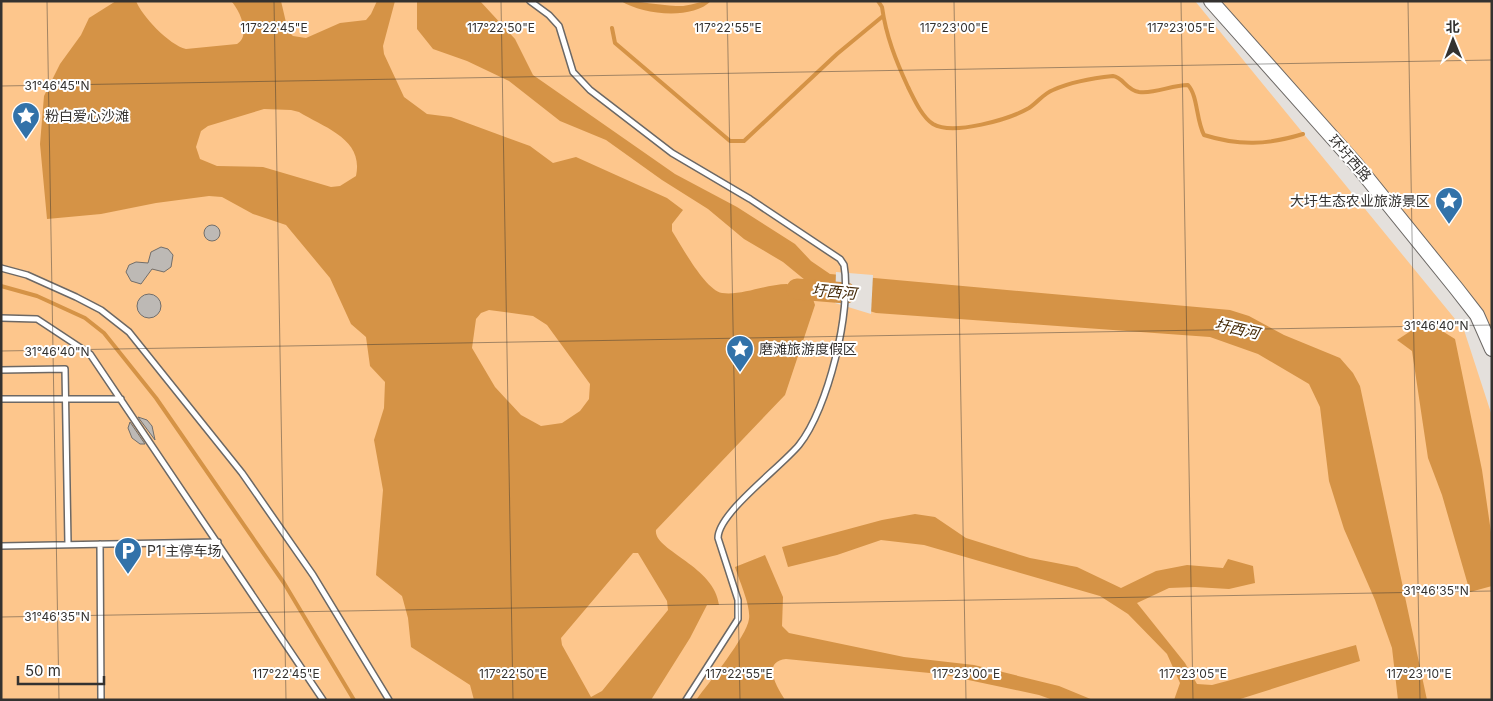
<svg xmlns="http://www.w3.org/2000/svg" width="1493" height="701" font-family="Inter,'Noto Sans SC',sans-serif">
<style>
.green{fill:#fdc68c}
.water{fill:#d59346;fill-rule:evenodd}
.pier{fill:#e4e0dc}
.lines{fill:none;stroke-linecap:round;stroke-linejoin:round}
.stream{stroke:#d59346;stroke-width:4}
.river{stroke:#d59346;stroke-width:21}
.building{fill:#bdb9b5;stroke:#726e6a}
.lane-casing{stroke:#6c6865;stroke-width:8}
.secondary-casing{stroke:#6c6865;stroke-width:16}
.lane{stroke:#fff;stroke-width:5}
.secondary{stroke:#fff;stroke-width:14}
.ticks{fill:none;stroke:#343230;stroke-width:1;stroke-opacity:0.45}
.labels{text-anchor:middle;stroke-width:4;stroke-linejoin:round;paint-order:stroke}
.poi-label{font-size:14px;fill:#343230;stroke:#fff;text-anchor:start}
.street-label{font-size:14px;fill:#343230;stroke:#fff}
.water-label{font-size:15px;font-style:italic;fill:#452a08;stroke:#fff}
.ticks-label{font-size:12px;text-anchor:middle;fill:#343230;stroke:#fff;stroke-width:4;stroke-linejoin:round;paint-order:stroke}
</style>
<rect width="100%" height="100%" fill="#e4e0dc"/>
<!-- green -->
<path class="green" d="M1,1H1195L1464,330L1492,416V700H1Z
M1211,1H1492V349L1477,315Z"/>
<!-- water -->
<path class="water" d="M116,1H136C142,16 169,45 186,49L237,44C251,36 240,10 231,1H281L288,31L293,36L306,38L340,23L366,20L371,14L377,1H395L383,46L384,54L404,97L427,114L451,117L530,146L553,163L576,157L667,198L683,210L672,224V231C681,245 705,290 722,293C741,296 767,284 787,284L813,299L815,305L785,395L656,530C653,550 715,566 719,605H707L690,638L651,700H474L470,685L411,647L408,618L402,596L376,575L383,490L374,440L384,408L385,382L370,366L366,337L351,324L330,278L286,225L253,214L222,197L209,196L156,203L101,214L47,219L40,144L44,96L60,64L81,35L89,18ZM264,109L291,110L299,112C325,128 364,139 356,176L340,186L331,187L263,167L217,166L200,159L196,147L201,131L208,126ZM489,310L533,316L547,325L590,384L589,399L580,411L562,423L541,426L521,415L495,387L472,348L476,319L481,313ZM633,553H638L667,601L668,610L602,691L591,697L562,645L561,638Z
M417,1H480L515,39L533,75L675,174L737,207L795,244L811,261L830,274L1230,310L1249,316L1284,335L1340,358L1353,373L1360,386L1427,700H1398L1392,648L1375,600L1344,529L1329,481L1320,407L1309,384L1258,354L1210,337L876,313L827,298L783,262L744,239L708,209L662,180L606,140L560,121L509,81L467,61L433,49L417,29Z
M621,1C640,1 658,5 676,6C689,7 699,1 711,1C692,20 643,15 621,1Z
M1426,321L1455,339L1482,470L1492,539V586L1470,592L1442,495L1428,458L1412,351L1397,340Z
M915,514L935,517L966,538L1030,558L1077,567L1121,588L1156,571L1187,565L1223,568L1228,559L1253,566L1255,583L1229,589L1195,587L1169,588L1137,603L1185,663L1197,684L1212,685L1227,681L1356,645L1360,661L1237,700H1174L1180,683L1167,654L1128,614L1100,596L924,545L881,540L837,555L788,567L782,547L882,520Z
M765,555L783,597L782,626L789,633L904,657L974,665L1059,686L1093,700H1053L1039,695L940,674L786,659C761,662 777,687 785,700H696C708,684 747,636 749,619C751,606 739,580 735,567Z"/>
<!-- pier -->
<path class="pier" d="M836,272L873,275L871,314L835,303Z"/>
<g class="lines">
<!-- stream -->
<path class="stream" d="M878,1L882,7C886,36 896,61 908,87C914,99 922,117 933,124C953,136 1010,119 1029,108C1038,102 1043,94 1053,90C1071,82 1093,78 1113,76C1123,77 1126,90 1139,92C1156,94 1171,85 1188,85C1198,96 1196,120 1204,135C1239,146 1267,145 1303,134
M612,28L615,43L730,141H744L837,54L883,16
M1,286L37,296L85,318L104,333L156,398L284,583L354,700"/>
<!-- river -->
<path class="river" d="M797,289L846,293"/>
</g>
<!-- building -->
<path class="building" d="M204 233a8 8 0 1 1 16 0a8 8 0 1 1-16 0Z
M161,247L168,249L173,255L171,267L164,272L152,269L141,284L131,281L126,272L129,265L136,262L148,263L151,252Z
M137 306a12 12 0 1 1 24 0a12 12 0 1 1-24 0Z
M138,417L147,420L152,426L155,440Z
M130,422L145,444H140L132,438L128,428Z"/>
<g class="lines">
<defs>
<path id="lane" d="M530,1L549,15L559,26L573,72L590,90L672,153L750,199L840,259L844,265C852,310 828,409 799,445C781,467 718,513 718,538L738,600V619L686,700
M1,268L27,275L76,297L101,310L129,332L242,473L313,575L389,700
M1,318L37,319L90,354L323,700
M1,370L65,369L68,544
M1,399H121
M100,544L101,700
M1,546L218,542"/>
<path id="secondary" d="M1211,1L1355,163L1456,288L1477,315L1492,349"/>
</defs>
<!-- lane casing -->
<use href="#lane" class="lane-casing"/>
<!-- secondary casing -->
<use href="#secondary" class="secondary-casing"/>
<!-- lane -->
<use href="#lane" class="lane"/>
<!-- secondary -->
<use href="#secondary" class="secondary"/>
</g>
<!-- ticks -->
<path class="ticks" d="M47,1L59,700M274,1L286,700M501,1L513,700M727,1L740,700M954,1L966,700M1181,1L1193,700M1408,1L1420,700M1,86L1492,60M1,351L1492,325M1,617L1492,591"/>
<!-- icons -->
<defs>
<symbol id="sight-pin" viewBox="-11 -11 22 30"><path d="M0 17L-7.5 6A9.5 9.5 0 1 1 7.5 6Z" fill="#3272a9" stroke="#fff"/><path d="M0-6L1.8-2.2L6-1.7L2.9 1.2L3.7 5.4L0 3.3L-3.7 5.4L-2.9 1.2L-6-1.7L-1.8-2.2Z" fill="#fff"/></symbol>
<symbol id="parking-pin" viewBox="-11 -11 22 30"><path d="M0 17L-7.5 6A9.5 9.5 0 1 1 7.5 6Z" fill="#3272a9" stroke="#fff"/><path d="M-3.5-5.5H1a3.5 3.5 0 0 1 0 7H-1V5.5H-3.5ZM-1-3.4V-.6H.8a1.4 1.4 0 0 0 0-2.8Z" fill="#fff"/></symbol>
</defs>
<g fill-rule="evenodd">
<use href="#sight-pin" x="10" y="100" width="32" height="43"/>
<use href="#sight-pin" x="1433" y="185" width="32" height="43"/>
<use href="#sight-pin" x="724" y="333" width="32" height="43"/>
<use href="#parking-pin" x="112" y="535" width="32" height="43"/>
</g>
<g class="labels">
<!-- poi labels -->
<g class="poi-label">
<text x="45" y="121">粉白爱心沙滩</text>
<text x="1430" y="206" text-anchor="end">大圩生态农业旅游景区</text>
<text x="759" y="354">磨滩旅游度假区</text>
<text x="147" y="556">P1 主停车场</text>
</g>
<!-- street labels -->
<g class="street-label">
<text transform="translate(1350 158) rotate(49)" y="5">环圩西路</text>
</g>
<!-- water labels -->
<g class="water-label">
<text transform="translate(834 292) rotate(5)" y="5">圩西河</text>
<text transform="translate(1237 329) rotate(13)" y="5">圩西河</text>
</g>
</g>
<g class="ticks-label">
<text x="274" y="32">117°22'45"E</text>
<text x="501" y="32">117°22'50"E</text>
<text x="728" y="32">117°22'55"E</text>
<text x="954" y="32">117°23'00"E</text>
<text x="1181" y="32">117°23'05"E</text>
<text x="57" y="90">31°46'45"N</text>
<text x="1436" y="330">31°46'40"N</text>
<text x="57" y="356">31°46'40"N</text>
<text x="1436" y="595">31°46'35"N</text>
<text x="57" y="621">31°46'35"N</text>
<text x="286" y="678">117°22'45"E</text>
<text x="513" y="678">117°22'50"E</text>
<text x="739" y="678">117°22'55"E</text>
<text x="966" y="678">117°23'00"E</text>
<text x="1193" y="678">117°23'05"E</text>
<text x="1419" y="678">117°23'10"E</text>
</g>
<!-- border -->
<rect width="1493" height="701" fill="none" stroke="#343230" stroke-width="5"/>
<!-- north arrow -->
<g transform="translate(1453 40) rotate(359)" stroke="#ffffff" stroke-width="4" paint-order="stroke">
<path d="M0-4L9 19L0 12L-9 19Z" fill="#343230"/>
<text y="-8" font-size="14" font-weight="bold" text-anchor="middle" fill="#343230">北</text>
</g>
<!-- scale -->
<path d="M18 676v8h86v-8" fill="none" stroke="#343230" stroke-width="2.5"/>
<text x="25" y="676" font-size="15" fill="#343230" stroke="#ffffff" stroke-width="4" paint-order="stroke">50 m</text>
</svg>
